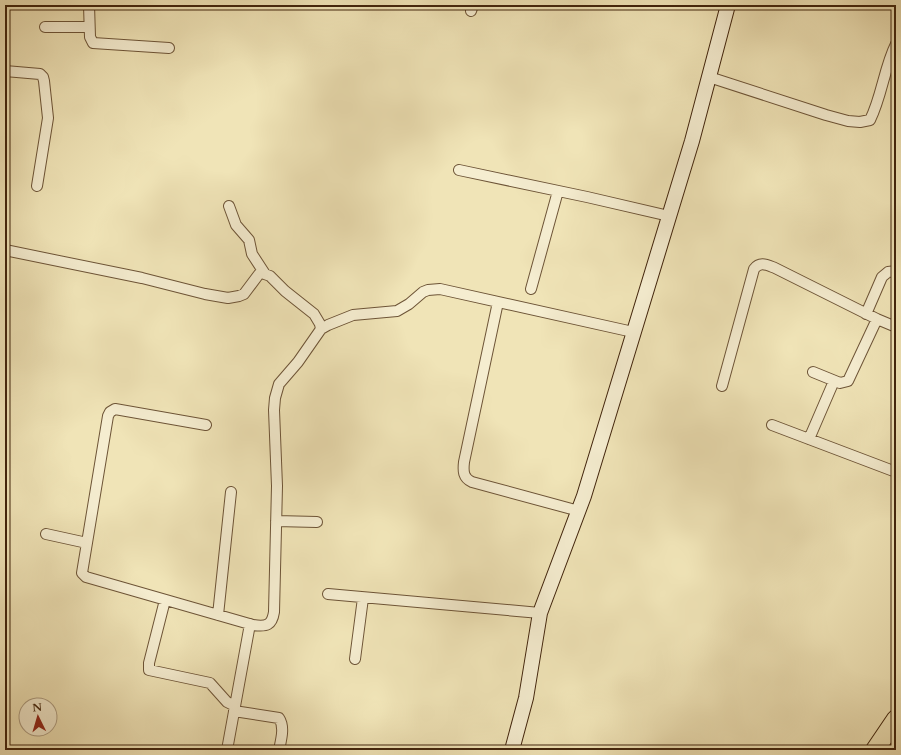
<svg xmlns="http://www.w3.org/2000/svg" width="901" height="755" font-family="Cardo,serif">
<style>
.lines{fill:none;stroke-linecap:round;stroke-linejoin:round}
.street-casing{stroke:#6d5437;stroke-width:12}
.secondary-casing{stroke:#41240c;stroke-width:16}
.highway-casing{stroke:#41240c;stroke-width:20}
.street{stroke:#f5edd0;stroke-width:10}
.secondary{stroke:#f5edd0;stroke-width:14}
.highway{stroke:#f0e4b7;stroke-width:18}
</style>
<rect width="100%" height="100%" fill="#f0e4b7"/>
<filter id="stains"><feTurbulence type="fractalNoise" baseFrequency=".005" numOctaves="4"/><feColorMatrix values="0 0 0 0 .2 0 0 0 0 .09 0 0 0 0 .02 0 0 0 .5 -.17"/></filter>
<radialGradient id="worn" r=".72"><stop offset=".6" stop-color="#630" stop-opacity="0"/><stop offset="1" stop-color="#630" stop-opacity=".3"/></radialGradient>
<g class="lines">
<defs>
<path id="street" d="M89,5L90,37L93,43L169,48
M471,11L473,5
M45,27H89
M5,71L40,74L43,77L44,81L48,118L37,186
M709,77L826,115L848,121L860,122L870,120C882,96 884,68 896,44
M459,170L587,197L669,216
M229,206L236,225L249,240L252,254L265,274
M5,250L142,278L205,294L228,298L239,296L244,294L259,274L262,273L270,276L285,291L314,314L320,324L321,329
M531,289L558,191
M498,302L464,462C463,471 463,478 472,482L579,511
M866,314L882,277L888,272L896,271
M813,372L840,383L848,381L877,319
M722,386L754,269C760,261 767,265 775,268L877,319L896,327
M206,425L115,409L110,412L108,416L82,573L86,577L253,625C267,627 272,625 274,612L277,486L274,410L275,398L279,384L298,362L321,329L328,325L353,315L397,311L409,304L423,292L428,290L440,289L633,332
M772,425L896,472
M809,439L834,381
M276,521L317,522
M46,534L87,543
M328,594L540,613
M165,600L149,663V670L210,683L227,702L235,706
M218,615L231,492
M355,659L363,598
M234,711L279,718C285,727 281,740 279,750
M227,750L250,624"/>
<path id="secondary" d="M512,750L526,698L540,613L584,496L692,141L728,5"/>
<path id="highway" d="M875,750L896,719"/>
</defs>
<!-- street casing -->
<use href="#street" class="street-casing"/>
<!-- secondary casing -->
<use href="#secondary" class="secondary-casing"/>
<!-- highway casing -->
<use href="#highway" class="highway-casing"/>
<!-- street -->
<use href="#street" class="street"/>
<!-- secondary -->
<use href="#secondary" class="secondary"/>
<!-- highway -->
<use href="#highway" class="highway"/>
</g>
<!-- margin -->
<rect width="901" height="755" fill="none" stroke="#f0e4b7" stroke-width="20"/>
<rect x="6" y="6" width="889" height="743" fill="none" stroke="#41240c" stroke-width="2"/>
<rect x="10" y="10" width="881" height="735" fill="none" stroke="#41240c"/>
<!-- north arrow -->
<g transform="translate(38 717) rotate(355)"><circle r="19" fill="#f5edd0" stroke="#ad9d82"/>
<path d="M0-3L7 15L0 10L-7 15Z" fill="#8f2418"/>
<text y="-6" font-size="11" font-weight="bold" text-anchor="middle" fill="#41240c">N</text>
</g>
<rect width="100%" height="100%" filter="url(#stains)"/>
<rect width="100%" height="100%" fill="url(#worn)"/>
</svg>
